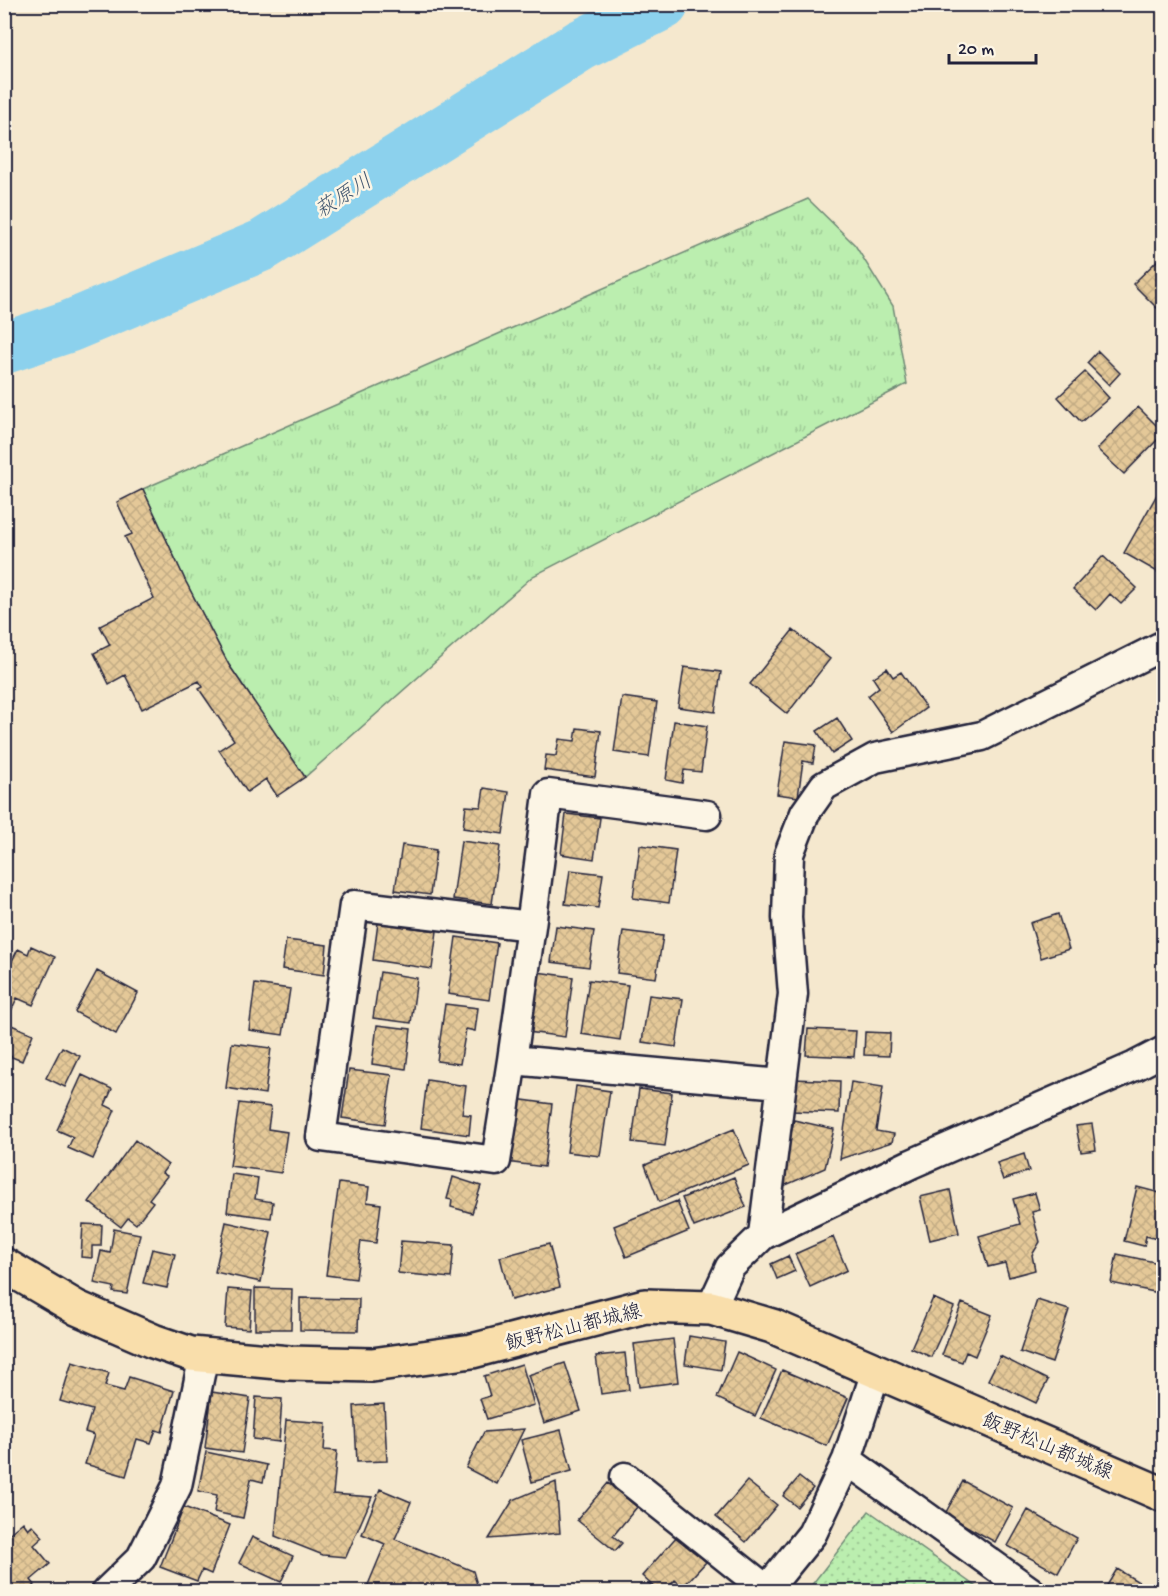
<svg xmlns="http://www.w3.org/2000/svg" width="1168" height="1596" font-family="'Gochi Hand','Klee One',sans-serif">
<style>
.grass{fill:url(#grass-tufts);stroke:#6e8875;stroke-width:1.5}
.park{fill:url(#park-dots);stroke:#6e8875;stroke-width:1.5}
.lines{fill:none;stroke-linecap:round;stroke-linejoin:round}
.river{stroke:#8cd1ed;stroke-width:52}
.building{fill:url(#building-cross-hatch);stroke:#22223b;stroke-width:1.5}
.minor-casing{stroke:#22223b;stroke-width:33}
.major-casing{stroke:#22223b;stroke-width:38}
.minor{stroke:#fcf5e5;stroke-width:28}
.major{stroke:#f9deab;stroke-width:33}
.labels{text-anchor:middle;stroke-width:5;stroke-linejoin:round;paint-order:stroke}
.street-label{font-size:20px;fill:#22223b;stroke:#fcf5e5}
.water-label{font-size:21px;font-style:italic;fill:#425770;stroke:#fcf5e5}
</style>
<defs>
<pattern id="grass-tufts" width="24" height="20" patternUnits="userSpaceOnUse" patternTransform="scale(1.5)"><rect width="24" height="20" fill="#bbeeaf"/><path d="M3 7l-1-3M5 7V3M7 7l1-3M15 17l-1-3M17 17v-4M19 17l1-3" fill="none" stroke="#a0cc97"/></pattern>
<pattern id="park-dots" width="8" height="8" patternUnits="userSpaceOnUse" patternTransform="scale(1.5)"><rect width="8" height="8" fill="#bbeeaf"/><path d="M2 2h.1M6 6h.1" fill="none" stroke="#a0cc97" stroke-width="1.8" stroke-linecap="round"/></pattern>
<pattern id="building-cross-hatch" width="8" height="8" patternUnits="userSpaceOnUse" patternTransform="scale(1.5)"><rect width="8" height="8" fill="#e4c898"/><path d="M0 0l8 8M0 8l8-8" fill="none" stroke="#c3ac84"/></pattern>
</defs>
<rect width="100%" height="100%" fill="#f5e8ce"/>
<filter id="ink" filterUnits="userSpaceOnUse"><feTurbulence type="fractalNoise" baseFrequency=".0167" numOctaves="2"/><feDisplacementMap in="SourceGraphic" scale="12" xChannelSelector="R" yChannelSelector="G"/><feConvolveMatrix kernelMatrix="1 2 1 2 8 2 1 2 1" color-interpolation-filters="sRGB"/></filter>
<g filter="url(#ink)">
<!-- grass -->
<path class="grass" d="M808,199L855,245L893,306L907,384L533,576L305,777L229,665L186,582L143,489Z"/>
<!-- park -->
<path class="park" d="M869,1511L982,1591H807Z"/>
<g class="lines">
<!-- river -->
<path class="river" d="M4,348L70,326L263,245L581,45L663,4"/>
</g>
<!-- building -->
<path class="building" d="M1164,254V314H1163L1133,284Z
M1098,351L1120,373L1109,385L1087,363Z
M1085,372L1109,398L1081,422L1058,397Z
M1138,407L1164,433L1124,474L1097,449Z
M1164,482V569L1161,574L1124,553Z
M143,489L186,582L229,665L305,777L277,796L266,779L247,792L219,750L234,740L199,689L203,687L199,681L142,709L125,675L109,684L94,653L110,645L100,626L154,598L125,537L132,534L117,502Z
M1103,556L1137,588L1121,604L1110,594L1096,610L1073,589Z
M793,630L830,659L787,714L750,684Z
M684,667L721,672L715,712L678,707Z
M887,668L893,677L901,672L926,708L893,732L868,696L879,687L873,678Z
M622,697L657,702L649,757L614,752Z
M837,718L852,741L832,754L817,731Z
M674,721L707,726L701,772L684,770L682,783L666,780Z
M577,728L601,731L595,777L544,770L546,755L556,756L559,739L575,741Z
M785,741L816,745L813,763L803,761L798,797L777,794Z
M484,788L509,792L503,834L463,828L466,806L481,807Z
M566,814L600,818L594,859L561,854Z
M461,841L500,846L492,904L453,899Z
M402,845L436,850L430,895L395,890Z
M640,845L676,850L669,903L633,898Z
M570,870L603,874L598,908L565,904Z
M1058,914L1069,949L1041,958L1030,923Z
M378,923L437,931L432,969L373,960Z
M556,926L594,931L589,967L551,962Z
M623,931L663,936L656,978L617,973Z
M456,937L497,943L489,1000L448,994Z
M286,940L327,945L324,975L282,969Z
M31,946L55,957L33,1005L17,998L11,1011L4,1008V977L18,949L28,954Z
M97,971L138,993L116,1034L75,1012Z
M380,972L417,978L411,1023L373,1018Z
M537,972L573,977L565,1037L528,1032Z
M589,980L628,985L620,1040L581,1034Z
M255,984L290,989L283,1035L249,1030Z
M649,995L683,999L676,1047L642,1042Z
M445,1004L478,1008L475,1031L466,1029L460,1064L437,1061Z
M4,1022L33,1034L22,1061L4,1054Z
M377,1025L411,1029L406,1069L372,1064Z
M808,1029L856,1031L854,1057L806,1055Z
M865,1032L890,1033L889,1056L864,1055Z
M232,1043L271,1048L265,1094L226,1088Z
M62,1047L80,1056L65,1087L46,1078Z
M349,1070L392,1075L385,1124L342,1118Z
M82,1075L112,1089L105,1105L115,1110L93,1159L68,1148L73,1137L57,1130Z
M794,1079L840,1081L839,1113L792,1111Z
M427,1080L466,1086L462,1114L471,1115L469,1135L421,1128Z
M851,1082L883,1087L876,1131L894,1134L892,1142L840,1159Z
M576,1086L610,1091L600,1156L567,1152Z
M639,1089L672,1093L665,1146L632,1142Z
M515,1099L552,1104L544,1167L506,1162Z
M239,1103L271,1107L268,1129L287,1132L281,1173L230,1166Z
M794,1120L834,1129L825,1168L779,1188Z
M1092,1124L1096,1150L1081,1152L1076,1126Z
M734,1129L749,1165L659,1202L645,1165Z
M135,1140L168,1165L162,1173L167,1176L149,1199L153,1202L136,1224L128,1218L121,1227L89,1202Z
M1024,1154L1029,1171L1003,1180L997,1163Z
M232,1174L258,1178L255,1199L273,1202L271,1218L227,1212Z
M453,1177L481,1186L472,1213L451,1207L452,1200L447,1199Z
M734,1177L746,1207L694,1227L682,1198Z
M339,1183L369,1187L367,1202L381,1204L376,1243L361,1241L356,1279L326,1275Z
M1137,1187L1164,1194V1241L1146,1236L1144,1246L1124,1241Z
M950,1190L959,1233L930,1240L920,1197Z
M1035,1193L1040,1210L1032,1212L1040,1242L1032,1255L1035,1270L1009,1277L1005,1263L988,1267L979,1236L1020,1224L1013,1199Z
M677,1201L689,1231L626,1257L614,1226Z
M226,1222L271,1232L261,1282L215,1272Z
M83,1224L102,1225L101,1246H92V1258L81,1257Z
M114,1229L140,1234L127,1294L113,1292L114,1287L94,1283L101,1251L110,1253Z
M833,1237L847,1270L810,1287L795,1254Z
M401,1241L454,1245L451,1278L398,1273Z
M549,1244L560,1287L511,1300L500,1257Z
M152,1249L175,1254L167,1288L143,1283Z
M1117,1254L1164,1264V1294L1111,1283Z
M788,1256L795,1271L777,1279L771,1264Z
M255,1288L292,1289L291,1329H255Z
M228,1289L252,1291L249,1329L225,1327Z
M300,1298L359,1299L358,1331L300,1330Z
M933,1298L954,1307L931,1357L911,1348Z
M1037,1300L1069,1310L1052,1363L1020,1352Z
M962,1303L992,1315L975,1356L966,1352L962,1362L942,1355Z
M689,1336L725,1342L721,1370L685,1364Z
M673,1339L678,1382L639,1387L634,1344Z
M737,1352L776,1370L755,1416L717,1398Z
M625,1353L629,1390L601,1394L596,1356Z
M1000,1356L1048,1380L1036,1403L988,1380Z
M72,1362L109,1373L105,1386L124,1391L129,1377L174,1391L162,1432L156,1430L151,1443L137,1439L126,1476L85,1464L94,1435L85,1432L92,1410L60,1401Z
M565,1363L581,1411L544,1423L528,1375Z
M522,1364L534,1405L487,1419L480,1399L490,1396L484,1376Z
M782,1370L848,1398L827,1446L761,1418Z
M212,1392L250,1398L242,1453L205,1448Z
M256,1397L282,1399L279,1442L253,1439Z
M384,1404L387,1461L357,1462L354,1406Z
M286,1420L326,1423L324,1450L337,1451L333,1494L372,1497L346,1557L323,1555L275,1536Z
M524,1429L497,1484L466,1468L484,1432Z
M561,1430L572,1471L532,1482L521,1440Z
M206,1452L267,1465L263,1482L251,1479L243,1518L214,1512L217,1495L198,1491Z
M799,1477L813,1488L797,1507L783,1496Z
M747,1481L777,1505L746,1542L716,1517Z
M963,1481L1013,1508L995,1542L945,1514Z
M556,1482L560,1533L489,1539L513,1500Z
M608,1483L637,1507L613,1536L622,1543L615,1551L577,1520Z
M380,1489L411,1502L395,1539L473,1571L478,1588L477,1592H365L385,1544L362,1534Z
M184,1507L230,1525L211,1574L202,1570L197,1581L160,1567Z
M1028,1510L1077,1538L1058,1573L1008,1546Z
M23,1522L28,1529L32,1525L43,1537L34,1545L50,1564L31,1580L35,1585L27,1592H21L17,1587L12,1592H4V1538Z
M677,1536L706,1562L683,1587L675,1580L664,1592H659L642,1576Z
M252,1537L293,1556L281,1582L239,1563Z
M1117,1569L1147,1587L1144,1592H1103Z"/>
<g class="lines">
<defs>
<path id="minor" d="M531,926L548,794L707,815
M512,1060L531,926L354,905L321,1137L496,1161L512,1060L781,1084
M763,1235L793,994L787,918L789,854L805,813L824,786L875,758L982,736L1164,645
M711,1308L730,1267L763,1235L911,1164L1135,1066L1164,1051
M876,1371L847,1460L1031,1592
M625,1477L767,1590
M106,1592L141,1558L177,1486L204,1355
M765,1592L812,1534L847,1460"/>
<path id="major" d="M4,1265L77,1308L153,1341L191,1354L289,1363L372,1365L472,1351L645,1306L711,1308L772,1326L1164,1495"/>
</defs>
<!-- minor casing -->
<use href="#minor" class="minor-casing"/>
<!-- major casing -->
<use href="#major" class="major-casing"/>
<!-- minor -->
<use href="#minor" class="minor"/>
<!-- major -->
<use href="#major" class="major"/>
</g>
</g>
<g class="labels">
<!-- street labels -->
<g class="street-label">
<text transform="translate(573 1326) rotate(-14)" y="7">飯野松山都城線</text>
<text transform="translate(1048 1445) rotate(23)" y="7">飯野松山都城線</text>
</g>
<!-- water labels -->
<g class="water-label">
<text transform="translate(343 195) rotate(-32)" y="7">萩原川</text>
</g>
</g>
<!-- margin -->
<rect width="1168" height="1596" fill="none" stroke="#fcf5e5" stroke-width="24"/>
<rect x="12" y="12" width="1144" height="1572" fill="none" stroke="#22223b" stroke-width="2" filter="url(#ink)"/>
<!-- scale -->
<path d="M949 54v9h87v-9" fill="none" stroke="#22223b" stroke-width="3"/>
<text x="958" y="54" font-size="18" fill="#22223b" stroke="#fcf5e5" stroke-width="4.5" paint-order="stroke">20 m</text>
</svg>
